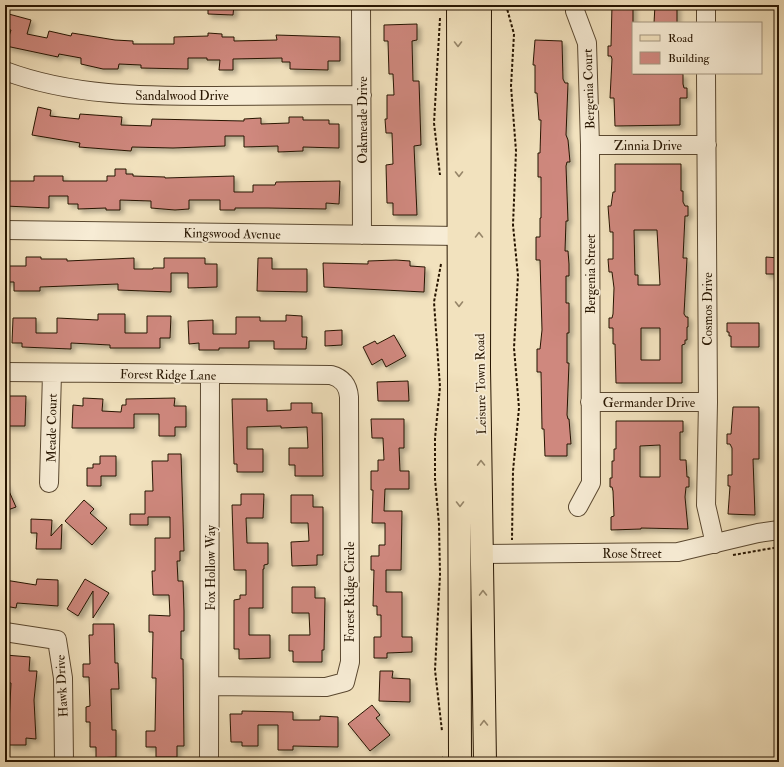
<svg xmlns="http://www.w3.org/2000/svg" width="784" height="767" font-family="'IM FELL Double Pica',serif">
<style>
.building{fill:#cf887e;stroke:#271501;fill-rule:evenodd;filter:url(#shadow)}
.lines{fill:none;stroke-linecap:round;stroke-linejoin:round}
.minor-casing{stroke:#5a4830;stroke-width:20}
.major-casing{stroke:#271501;stroke-width:24}
.path{stroke:#271501;stroke-width:2;stroke-dasharray:3 2;stroke-linecap:butt}
.minor{stroke:#f7ecd5;stroke-width:18}
.major{stroke:#f2e2be;stroke-width:22}
.oneway{stroke:#978669}
.labels{text-anchor:middle;stroke-width:3.5;stroke-linejoin:round;paint-order:stroke}
.street-label{font-size:13px;fill:#271501;stroke:#f7ecd5}
</style>
<defs>
<filter id="shadow"><feDropShadow dx="3.5" dy="3.5" stdDeviation="2" flood-color="#0004"/></filter>
</defs>
<rect width="100%" height="100%" fill="#f2e2be"/>
<filter id="stains"><feTurbulence type="fractalNoise" baseFrequency=".005" numOctaves="4"/><feColorMatrix values="0 0 0 0 .2 0 0 0 0 .09 0 0 0 0 .02 0 0 0 .5 -.17"/></filter>
<radialGradient id="worn" r=".72"><stop offset=".6" stop-color="#630" stop-opacity="0"/><stop offset="1" stop-color="#630" stop-opacity=".3"/></radialGradient>
<!-- building -->
<path class="building" d="M208,5H234L233,15L208,14Z
M612,5H633V74H683V84L684,88H687V98H680V125L615,126L614,98H610L612,59L611,56H608V46H611Z
M655,5H677V23H654Z
M5,13L31,20L27,34L47,38L49,31L71,36L72,33L115,40L133,41V44H174V37L208,36V33L222,34V37H234V41L277,40L276,35L340,37V61H328V70L290,69V62H282V58L233,59V70H219L220,60H207V58H188V69L141,68V65L119,64L118,69H103L81,64V58L59,54L58,57L6,46L11,30L5,29Z
M417,24V40L412,41L413,81H419L421,145L414,146L417,215H393V203H387L386,165L393,164L392,133H386L385,119H387V95H394L393,74H389L388,41H384V25Z
M535,40L562,41L563,79L565,83H568L566,135L568,140L570,162H567L566,166L568,221H566L565,251H568L569,264V276H566V303H569V333H567V363H569L567,415L568,419H569L571,444H567V456H545L544,429H542L541,372H537V349H540L542,330L540,260H536V237H540V218H541V177H538V153H540L541,120H539L537,93H535V65H533Z
M38,107L51,110L50,116L79,119L80,114L122,117L121,125L151,126L152,119L244,121V119L261,118V124L289,123V117H303V120H329V124H339V148L303,147V151L278,152V146L244,147V136H225V146L173,148L132,147L131,151L79,147L80,143L32,135Z
M615,164H681V191H683V202L685,206H688V216H685L683,258H687L684,314L686,317H688V327H687V340H685V344L682,345V383H616L615,344H613V328H609V318H612L613,314L614,288L612,272H609L608,259H613V232H610L608,206H611L613,192H615ZM634,230H657L660,285H638V275H635ZM641,328H660V360H641Z
M115,169H126V174H133V176L165,177V178L234,176V192H253V185H275L276,182L340,181L339,204L326,203V209L268,208H235V210H220V200H189V209L175,210L151,208V201L120,200V210H106V208L78,209V204H68V196H49V208L5,206V181H34V176H63V181H107V176H115Z
M26,257H41V259H67V261L134,258V269H153V268H164V258H205V264H217V287L188,288V273H171V292L118,290V284L40,287V291H14V282H5V266H26Z
M766,257L779,258V274H766Z
M258,258H272V269H307V292L257,291Z
M396,260L410,261V266L425,267L424,292L324,287L323,263L368,264V261Z
M98,314H125V333H147V316H171L170,338H160V348H110V345L71,343V349L22,347V343H12L13,318H36V333H57V318L98,320Z
M286,315L302,316V337H307L306,349H274V341H249V348H219V350H199V343L189,344L188,321L213,320V334H236V317H260V321H286Z
M727,323H759V347H731V336H729V332H727Z
M342,330V345L325,346V331Z
M394,335L406,356L386,367L382,359L372,365L363,347L375,341L377,344Z
M408,381L409,401H378L377,382Z
M5,396H26L25,426H5Z
M83,398L103,399L102,411L121,412L122,405H126V399L175,398L174,406H186V427H175V436H159V414H134V428H72L73,405L83,406Z
M232,399H267V411L291,410V403H312V413H322L323,476H295V465H289V448H308L307,427L281,428V426L247,427V449H263V472H237V464H234Z
M733,407H759V459H753L755,515L728,514L730,486H728V475H732V448L730,444H727V434H731Z
M371,419H404V448H399L400,471H409V489H385L384,511H402L401,570H386V592H402V637H412V652L387,653V658H374V637H381V615H377V606H373L374,570H371V556H379V545H385V523H372L373,490H371V471H378V460H384L383,438H372Z
M616,421H683V432H680V460H686L687,477H689V487H686L685,497L688,529L641,528V529L611,530V517L614,516L613,491L612,487H610V478H612V461H614V449H616ZM660,445V477H640V446Z
M168,454H181L184,551H180V561H177L178,581H183L184,611V631H181V659H183L184,746H177V757H156V747H146V731H155L156,678H152L153,632H149V615L170,616L169,595H153L152,571H155V538H170V517H148V525H130V514H145V491H153L152,461H168Z
M100,456H116V476H101V486H87V468H93V464H100Z
M5,482L16,507L5,511Z
M241,494H264L263,518H246L247,543H268V564L264,565V569H263V608H249V635H270V658L239,659V649H234V600L240,599V595H246V570H234L232,505H241Z
M291,495H313V507H323V555H317V565L292,566L291,542L309,541L308,523H291Z
M84,500L94,509L90,513L107,528L92,545L65,521Z
M31,519L52,520L51,536L62,524L61,549H36L37,533H31Z
M37,579L58,580V606L17,603L16,608L5,606V580L36,585Z
M85,579L109,593L93,618V591L78,616L67,609Z
M292,587H315V598H325L324,650H322V662H293V651H289V635H310L309,613H292Z
M93,624H114L115,663H118L119,689H111L112,730H116V757L96,758V747H90V722H86V707L90,706L89,677H83V664H90L89,635H93Z
M5,655L30,657L29,671H37L34,700L36,739L26,738V745H8L11,683L5,682Z
M380,671H393L392,678L410,679V702L379,701Z
M372,705L380,715L376,718L390,735L370,751L348,724Z
M242,711L293,712V720H320V716L338,717V747L293,746V750H278V725H258V746H242V742H231L230,714H242Z"/>
<g class="lines">
<defs>
<path id="minor" d="M361,5L362,235
M706,5V23
M575,11L587,43L590,145L591,483L578,507
M5,71C72,96 142,96 213,96C262,96 312,95 362,95
M706,73L708,402L706,505L715,544
M590,145H707
M5,230L459,236
M5,372L331,375C342,378 348,385 349,397L350,662L345,682L326,687L210,686
M590,402H708
M49,483L52,373
M483,554L678,552L758,533L779,530
M5,632L57,640L63,678L64,762
M209,762L210,375"/>
<path id="major" d="M458,5L460,762
M480,5L479,367L485,762"/>
</defs>
<!-- minor casing -->
<use href="#minor" class="minor-casing"/>
<!-- major casing -->
<use href="#major" class="major-casing"/>
<!-- path -->
<path class="path" d="M506,5L514,34L511,86L516,151L513,225L518,276L514,348L519,408L513,471L512,540
M440,18L434,123L440,175
M441,264L434,302L440,387L435,438V479L439,524L440,575L435,670L442,731
M733,555L779,547
M439,762L443,757"/>
<!-- minor -->
<use href="#minor" class="minor"/>
<!-- major -->
<use href="#major" class="major"/>
</g>
<!-- one-way arrows -->
<defs><path id="oneway-chevron" d="M-2-3.5L2.5 0L-2 3.5" fill="none" stroke-width="1.6" stroke-linecap="round" stroke-linejoin="round"/></defs>
<g class="oneway">
<use href="#oneway-chevron" transform="translate(458 44) rotate(90)"/>
<use href="#oneway-chevron" transform="translate(459 174) rotate(90)"/>
<use href="#oneway-chevron" transform="translate(479 235) rotate(-90)"/>
<use href="#oneway-chevron" transform="translate(459 304) rotate(90)"/>
<use href="#oneway-chevron" transform="translate(481 463) rotate(-91)"/>
<use href="#oneway-chevron" transform="translate(460 504) rotate(90)"/>
<use href="#oneway-chevron" transform="translate(483 593) rotate(-91)"/>
<use href="#oneway-chevron" transform="translate(484 723) rotate(-91)"/>
</g>
<g class="labels">
<!-- street labels -->
<g class="street-label">
<text transform="translate(588 89) rotate(-92)" y="5">Bergenia Court</text>
<text x="182" y="100">Sandalwood Drive</text>
<text transform="translate(362 120) rotate(-90)" y="5">Oakmeade Drive</text>
<text x="648" y="150">Zinnia Drive</text>
<text transform="translate(232 233) rotate(1)" y="5">Kingswood Avenue</text>
<text transform="translate(590 274) rotate(-90)" y="5">Bergenia Street</text>
<text transform="translate(707 309) rotate(-90)" y="5">Cosmos Drive</text>
<text transform="translate(168 374) rotate(1)" y="5">Forest Ridge Lane</text>
<text transform="translate(480 384) rotate(-91)" y="5">Leisure Town Road</text>
<text x="649" y="407">Germander Drive</text>
<text transform="translate(51 428) rotate(-89)" y="5">Meade Court</text>
<text x="632" y="558">Rose Street</text>
<text transform="translate(210 568) rotate(-90)" y="5">Fox Hollow Way</text>
<text transform="translate(349 592) rotate(-90)" y="5">Forest Ridge Circle</text>
<text transform="translate(61 686) rotate(-93)" y="5">Hawk Drive</text>
</g>
</g>
<!-- margin -->
<rect width="784" height="767" fill="none" stroke="#f2e2be" stroke-width="20"/>
<rect x="6" y="6" width="772" height="755" fill="none" stroke="#271501" stroke-width="2"/>
<rect x="10" y="10" width="764" height="747" fill="none" stroke="#271501"/>
<!-- legend -->
<rect x="632" y="22" width="130" height="52" fill="#f7ecd5" stroke="#a49680"/>
<rect x="640" y="35" width="20" height="6" fill="#f2e2be" stroke="#a49680"/>
<text x="668" y="42" font-size="12" fill="#271501">Road</text>
<rect x="640" y="52" width="20" height="12" fill="#cf887e" stroke="#a49680"/>
<text x="668" y="62" font-size="12" fill="#271501">Building</text>
<rect width="100%" height="100%" filter="url(#stains)"/>
<rect width="100%" height="100%" fill="url(#worn)"/>
</svg>
